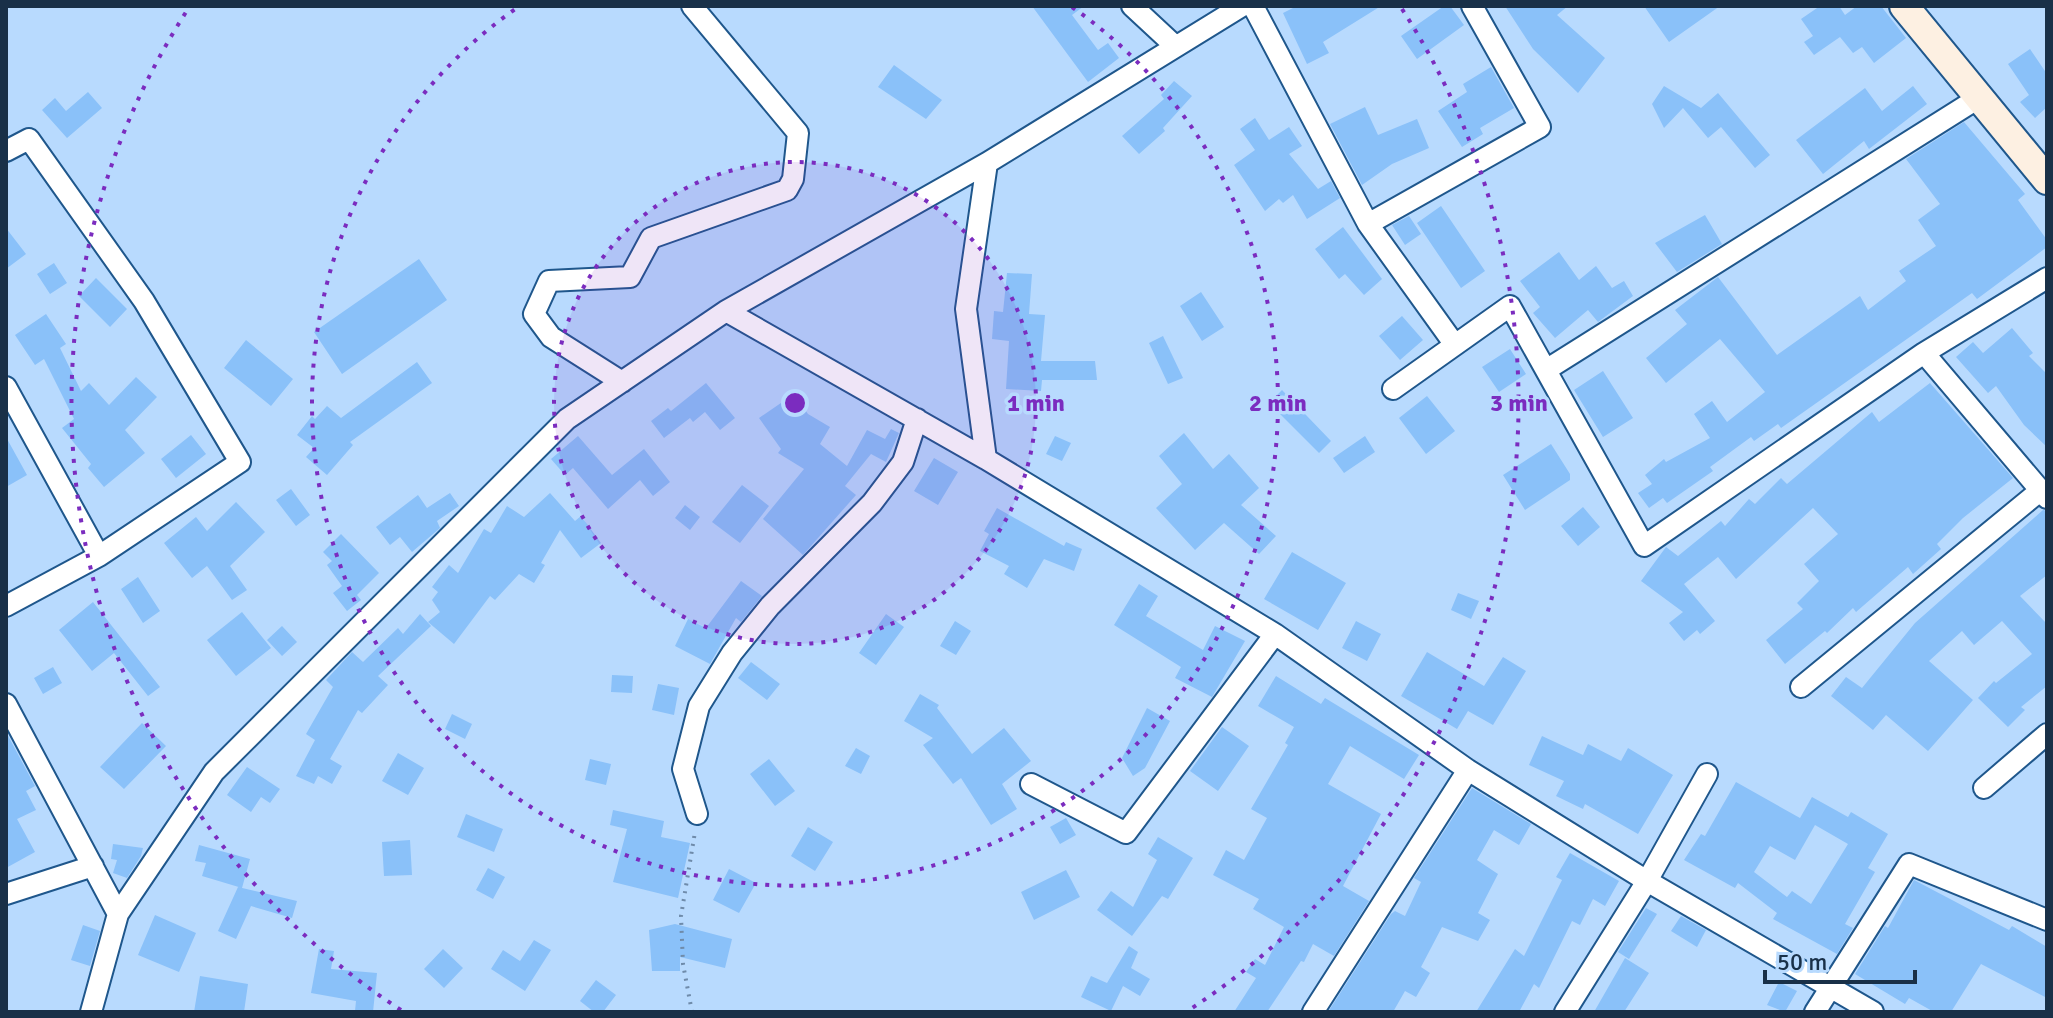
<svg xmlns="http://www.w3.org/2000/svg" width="2053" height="1018" font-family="Signika,sans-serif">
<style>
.building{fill:#8ac1f9;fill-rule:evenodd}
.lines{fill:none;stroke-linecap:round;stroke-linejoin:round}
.street-casing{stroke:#1f578c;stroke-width:24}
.secondary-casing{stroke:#1f578c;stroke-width:32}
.path{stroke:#6f8baa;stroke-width:4;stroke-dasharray:2 6;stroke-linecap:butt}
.street{stroke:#fff;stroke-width:20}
.secondary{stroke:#fdf0e2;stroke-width:28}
.ring{fill:none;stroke:#7b2cbf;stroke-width:4;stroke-dasharray:4 8}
.centre{fill:#7b2cbf;stroke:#b8dafe;stroke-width:4}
.ring-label{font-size:24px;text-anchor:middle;font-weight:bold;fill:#7b2cbf;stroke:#b8dafe;stroke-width:7;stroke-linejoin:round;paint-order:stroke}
</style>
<rect width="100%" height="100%" fill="#b8dafe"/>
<!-- building -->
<path class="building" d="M1032,6H1084L1072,15L1098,50L1108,43L1119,58L1088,82Z
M1297,6H1381L1323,42L1329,53L1307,64L1283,13Z
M1444,6H1450L1464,25L1417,59L1401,36Z
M1505,6H1568L1557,15L1605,58L1578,93L1533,49Z
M1644,6H1720L1669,42Z
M1820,6H1839L1845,15L1857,6H1881L1906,38L1874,63L1862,47L1853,53L1840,37L1814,55L1804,42L1813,36L1801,19Z
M2030,49L2047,74V107L2035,118L2020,102L2029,95L2008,64Z
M894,65L942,100L926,119L878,87Z
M1491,67L1514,108L1480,128L1483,134L1462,147L1438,111L1467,92L1463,84Z
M1174,81L1192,96L1163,128L1165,131L1139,154L1122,136L1164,99L1161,95Z
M1664,86L1701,108L1718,93L1770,155L1755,168L1721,127L1708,138L1683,108L1664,128L1652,104Z
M1913,86L1927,104L1869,149L1864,141L1823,174L1796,140L1865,88L1882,111Z
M88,92L102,108L67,138L42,110L55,98L66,111Z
M1365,107L1378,135L1417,119L1429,148L1392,164L1362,185L1330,124Z
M1255,118L1269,140L1289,127L1302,146L1289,154L1318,189L1331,181L1340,198L1307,219L1293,195L1283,203L1279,199L1265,211L1234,165L1255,150L1240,129Z
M1964,122L2025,194L2018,200L2047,240V247L1977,299L1972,293L1781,428L1778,424L1754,441L1751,437L1710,467L1713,471L1667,503L1663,498L1649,508L1638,493L1652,484L1645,475L1664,459L1666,462L1710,438L1694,414L1712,401L1727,422L1765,392L1720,339L1666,383L1646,358L1687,324L1675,310L1718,277L1777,355L1860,296L1868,310L1906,281L1899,271L1936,246L1918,220L1940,204L1906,159Z
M1441,206L1485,271L1461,288L1417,223Z
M1705,215L1722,244L1677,272L1655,243Z
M1409,216L1421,234L1405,245L1392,225Z
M1343,227L1382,279L1364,295L1345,274L1339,279L1315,249Z
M6,228L26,254L6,269Z
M1559,252L1579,280L1596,266L1612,288L1624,281L1633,296L1598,322L1588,310L1555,338L1533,313L1540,307L1520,281Z
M419,259L447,300L342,374L314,332Z
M54,263L67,283L50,294L37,274Z
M1007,273L1032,274L1029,314L1045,315L1041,361H1095L1097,380H1042L1041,391L1006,389L1009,341L992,339L994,311L1003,312Z
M96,278L127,309L110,327L79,296Z
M1201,292L1224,327L1202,341L1180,306Z
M46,314L66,344L60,348L81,391L89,383L109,405L136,377L157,397L125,430L145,453L104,487L88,468L91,464L62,428L74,419L44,359L35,365L15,335Z
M1402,316L1423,340L1400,360L1379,336Z
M2012,328L2033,353L2029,356L2047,374V447L2024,425L1996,386L1988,393L1956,357L1973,342L1983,353Z
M1163,336L1183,378L1168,384L1149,343Z
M246,340L293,379L271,406L224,368Z
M1510,349L1526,374L1499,392L1482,367Z
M417,362L432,383L350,442L353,445L327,475L306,457L314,448L297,435L312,416L315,419L327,406L341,418Z
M1603,371L1633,418L1603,437L1574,390Z
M706,383L735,418L720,430L705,412L693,422L690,418L664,438L651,421L668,408L671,411Z
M1930,383L2013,478L1963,518L1937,544L1941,549L1913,574L1908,567L1856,612L1853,608L1827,633L1825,631L1785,664L1766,640L1803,609L1797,603L1819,581L1804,564L1838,534L1813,508L1736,579L1718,557L1684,584L1715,621L1700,634L1697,630L1684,641L1669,623L1683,612L1641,581L1666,547L1678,556L1721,521L1725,526L1749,499L1755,504L1781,478L1787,484L1872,412L1879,422Z
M1282,390L1331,441L1319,453L1269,403Z
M794,394L808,414L830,427L820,444L847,466L867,430L885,439L891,429L899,433L886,462L871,454L845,486L856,495L803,555L763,519L804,469L778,453L781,449L759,418Z
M1427,396L1455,431L1426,454L1399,418Z
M1184,433L1213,469L1229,454L1259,488L1241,505L1276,536L1259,554L1224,523L1195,550L1156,508L1182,484L1159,456Z
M191,435L206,454L176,478L161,459Z
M578,436L612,475L644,449L670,482L653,496L640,480L608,509L573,468L565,475L551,459Z
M1055,436L1071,443L1062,461L1046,454Z
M1365,436L1375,452L1344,473L1333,458Z
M6,437L27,475L6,487Z
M1551,444L1570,474V480L1525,510L1503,475Z
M934,458L958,472L938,505L914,491Z
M742,485L769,506L740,543L712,522Z
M291,489L310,515L296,526L276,500Z
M450,493L459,506L437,521L440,528L412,552L400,537L390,545L376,527L418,495L427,508Z
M550,493L575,521L581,516L601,543L581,558L560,530L541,563L545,565L534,583L519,574L495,600L490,596L454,644L428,622L440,612L432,600L438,592L432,587L449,565L458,573L484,529L491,533L507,506L524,517Z
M236,502L265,532L230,566L247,590L232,600L207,566L192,578L164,543L196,517L207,531Z
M685,505L700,517L690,530L675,518Z
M1583,507L1600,527L1578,546L1561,526Z
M997,508L1064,546L1066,542L1082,549L1074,571L1044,559L1027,588L1004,574L1009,566L980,551L989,534L984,531Z
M2043,510L2047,511V575L2020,596L2047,624V686L2021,707L2025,710L2008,727L1978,698L1994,681L1996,683L2032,654L2002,621L1974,645L1962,631L1929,661L1973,700L1928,751L1886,715L1873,730L1831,696L1846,677L1862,688L1915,623Z
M341,534L379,573L357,595L361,600L347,611L333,593L342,586L327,565L332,561L323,552Z
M1292,552L1346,583L1318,630L1264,599Z
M138,577L160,611L143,623L121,589Z
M741,581L762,596L741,622L736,618L710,664L675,646L688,619L706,628Z
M1139,584L1158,596L1146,616L1203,650L1215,626L1245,641L1212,697L1175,678L1181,667L1114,625Z
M1458,593L1479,601L1471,619L1451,610Z
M93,602L160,687L148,696L114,653L92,671L59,630Z
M242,612L271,648L236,676L207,640Z
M420,614L431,626L378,676L388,685L362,713L358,710L330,759L342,766L332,784L318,776L314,784L296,776L315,740L306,734L333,687L326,680L352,652L363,662L398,628L403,634Z
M886,614L904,627L876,665L859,653Z
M955,621L971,631L956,655L940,646Z
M1356,621L1381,634L1367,661L1342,648Z
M282,626L297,642L282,656L267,640Z
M1427,652L1484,686L1503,657L1526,671L1493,725L1468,711L1457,729L1401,696Z
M751,662L780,684L767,700L738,678Z
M53,667L62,683L43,694L34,678Z
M612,675L633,676L632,693L611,692Z
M1276,676L1321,704L1325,698L1419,755L1404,779L1350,746L1328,784L1381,814L1343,886L1369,901L1334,956L1313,944L1304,962L1301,961L1267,1012H1234L1256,978L1246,972L1255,959L1265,965L1284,927L1253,909L1259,899L1213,875L1226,850L1244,860L1267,818L1251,809L1288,745L1285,743L1294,727L1258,706Z
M658,684L679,688L674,715L652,710Z
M920,694L939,705L937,708L972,754L1004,728L1031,761L1002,784L1017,809L991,825L961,778L953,784L923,745L933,738L904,721Z
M1147,708L1170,721L1145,768L1133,776L1122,758Z
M452,714L472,724L465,739L445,729Z
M142,723L166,746L124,789L100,767Z
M1222,727L1249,746L1218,791L1190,771Z
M6,732L35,786L26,791L36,810L17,819L35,852L6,868Z
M1542,736L1583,755L1588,744L1621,761L1628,748L1673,775L1638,834L1585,804L1583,809L1556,796L1564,781L1529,765Z
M856,748L870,756L861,774L845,766Z
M398,753L424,768L408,795L382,781Z
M590,759L611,764L606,785L585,780Z
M769,759L795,791L775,806L750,774Z
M247,767L280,789L270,803L261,797L251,812L227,795Z
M1736,782L1800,818L1812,797L1848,817L1851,812L1888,834L1868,868L1875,872L1845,924L1853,928L1837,954L1773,919L1777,913L1738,883L1735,888L1684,860L1701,834L1705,836ZM1815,825L1848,844L1811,904L1792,891L1787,897L1754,872L1770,846L1795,860Z
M1472,788L1531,824L1519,845L1494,830L1477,860L1498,874L1478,913L1490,920L1478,941L1442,927L1421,967L1430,973L1416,997L1405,991L1393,1012H1328L1391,914L1395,911L1405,916L1421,882L1414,878Z
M613,810L664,821L661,837L690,843L678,898L613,882L627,829L610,825Z
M466,814L503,829L494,852L457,837Z
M1066,818L1076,835L1060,844L1050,827Z
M808,827L833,842L815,871L791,856Z
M1158,837L1193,858L1168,899L1162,896L1132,936L1097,910L1111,891L1133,907L1157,860L1148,854Z
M410,840L412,875L384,876L382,842Z
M113,844L143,848L141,856L127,878L113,873L117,860L111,859Z
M199,845L250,859L242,888L202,876L206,863L195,861Z
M1570,853L1619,881L1605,906L1593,899L1580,925L1572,921L1539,988L1534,984L1519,1012H1476L1515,949L1524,956L1562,880L1556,877Z
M488,868L505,877L493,899L476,890Z
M729,869L756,883L739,913L713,900Z
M1066,870L1080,897L1034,920L1021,892Z
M1914,880L2009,930L2012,926L2047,947V998L1981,964L1951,1012H1934L1909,998L1905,1004L1855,974L1885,926L1888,928Z
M238,887L297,901L292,918L251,906L236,939L218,931Z
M1646,908L1657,914L1629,959L1618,952Z
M155,915L196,933L179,972L138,955Z
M1681,916L1706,930L1697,947L1671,931Z
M675,924L732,939L725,968L680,957V971H652L649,930Z
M83,925L100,931L90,966L71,960Z
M534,940L551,950L525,991L491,969L503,950L520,961Z
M1129,946L1138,952L1131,968L1150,979L1140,996L1123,986L1111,1011L1081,997L1091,976L1107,983Z
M319,949L334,951L331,969L377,973L373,1012L355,1011L356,1001L311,993Z
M443,949L463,968L444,988L424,969Z
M1625,958L1649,973L1624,1012H1594Z
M200,976L248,984L244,1012H194Z
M596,980L616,995L603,1012H594L580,1001Z
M1779,982L1797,991L1785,1012L1767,1005Z"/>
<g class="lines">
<defs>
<path id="street" d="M1132,6L1174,45
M1253,6L1368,224L1455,345
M6,151L29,139L144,301L240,462L99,556L6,606
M1368,224L1540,127L1472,6
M726,311L986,459L1275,634L1468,770L1647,881L1873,1012
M1924,353L2047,498
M1546,370L1980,97
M622,382L551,337L534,314L549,281L630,277L651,238L787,190L793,179L798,133L692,6
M6,387L99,556
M1393,389L1510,306L1644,546L1924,353L2047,278
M986,459L966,309L987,163
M1801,687L2041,490
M6,704L118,914
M1031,784L1126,833L1275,634
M1984,788L2047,734
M697,814L683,769L699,706L732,653L770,606L872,503L903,462L917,419
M6,894L93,866
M91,1012L118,914L214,772L567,419L726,311L987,163L1242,6
M1313,1012L1468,770
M1565,1012L1647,881L1707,774
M1815,1012L1909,864L2047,920"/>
<path id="secondary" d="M1904,6L2047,180"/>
</defs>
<!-- street casing -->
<use href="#street" class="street-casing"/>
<!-- secondary casing -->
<use href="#secondary" class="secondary-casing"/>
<!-- path -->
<path class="path" d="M692,1012L683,964L681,916L695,832"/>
<!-- street -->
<use href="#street" class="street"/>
<!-- secondary -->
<use href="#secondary" class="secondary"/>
</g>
<!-- distance rings -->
<circle cx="795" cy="403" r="241" fill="#7b2cbf" fill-opacity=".12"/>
<g class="ring">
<circle cx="795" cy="403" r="241"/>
<path d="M1072 7A483 483 0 1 1 518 7"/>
<path d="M401 1010A724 724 0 0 1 188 9M1402 9A724 724 0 0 1 1189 1010"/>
</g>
<circle cx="795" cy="403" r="12" class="centre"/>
<g class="ring-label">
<text x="1036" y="411">1 min</text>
<text x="1278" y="411">2 min</text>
<text x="1519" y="411">3 min</text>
</g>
<!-- border -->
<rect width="2053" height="1018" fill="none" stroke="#193048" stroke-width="16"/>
<!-- scale -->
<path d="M1765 970v12h150v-12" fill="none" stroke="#193048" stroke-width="4"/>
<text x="1777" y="970" font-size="24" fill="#193048" stroke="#b8dafe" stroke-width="6" paint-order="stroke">50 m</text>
</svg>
